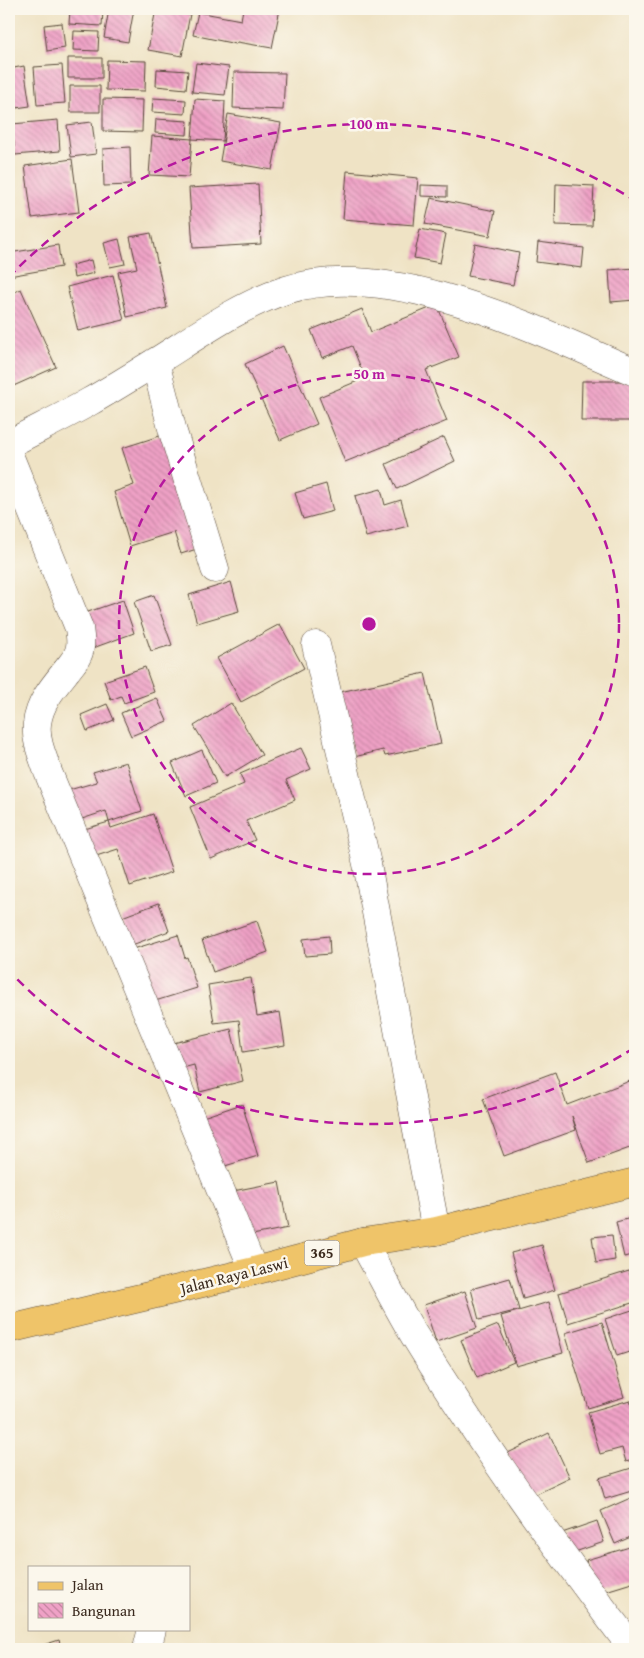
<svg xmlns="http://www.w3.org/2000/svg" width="644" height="1658" font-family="'Gentium Book Plus',serif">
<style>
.building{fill:url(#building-back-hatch)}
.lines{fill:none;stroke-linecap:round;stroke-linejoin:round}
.minor-casing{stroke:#564637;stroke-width:29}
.primary-casing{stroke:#564637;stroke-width:29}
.minor{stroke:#fff;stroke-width:28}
.primary{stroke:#efc469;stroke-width:28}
.ring{fill:none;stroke:#b5179e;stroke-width:2.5;stroke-dasharray:9 6}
.labels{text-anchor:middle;stroke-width:5;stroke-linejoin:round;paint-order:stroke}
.shield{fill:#fbf7ec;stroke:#75685c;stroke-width:1}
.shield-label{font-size:15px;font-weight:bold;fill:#3b2a1e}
.street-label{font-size:16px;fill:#3b2a1e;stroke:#fbf7ec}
.centre{fill:#b5179e;stroke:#fbf7ec;stroke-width:2.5}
.ring-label{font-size:15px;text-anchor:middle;font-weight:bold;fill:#b5179e;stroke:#fbf7ec;stroke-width:5;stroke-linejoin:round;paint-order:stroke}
</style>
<defs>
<pattern id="building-back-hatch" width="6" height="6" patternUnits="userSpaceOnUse" patternTransform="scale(1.25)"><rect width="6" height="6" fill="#efa1c6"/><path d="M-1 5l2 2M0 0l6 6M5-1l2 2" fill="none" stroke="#c383a0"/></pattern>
</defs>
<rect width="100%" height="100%" fill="#fbf7ec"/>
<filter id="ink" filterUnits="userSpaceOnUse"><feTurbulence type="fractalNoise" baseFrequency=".02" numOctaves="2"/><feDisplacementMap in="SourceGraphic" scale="10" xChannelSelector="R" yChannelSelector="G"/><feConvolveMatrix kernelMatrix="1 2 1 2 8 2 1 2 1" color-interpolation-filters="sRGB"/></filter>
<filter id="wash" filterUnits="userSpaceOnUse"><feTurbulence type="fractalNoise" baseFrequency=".0096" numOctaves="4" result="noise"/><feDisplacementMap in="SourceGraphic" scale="20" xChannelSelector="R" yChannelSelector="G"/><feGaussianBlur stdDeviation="1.12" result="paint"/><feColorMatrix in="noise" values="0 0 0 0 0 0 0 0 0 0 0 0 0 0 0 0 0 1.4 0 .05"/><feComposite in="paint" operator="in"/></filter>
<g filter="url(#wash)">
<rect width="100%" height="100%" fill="#efe3c5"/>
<g id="blocks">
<!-- building -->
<path class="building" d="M70,9L103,10L102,26L69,24Z
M109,9H134L128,42L104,38Z
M156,9H191L182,56L148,50Z
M243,9H280L272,48L237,42L236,44L193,35L198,12L241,20Z
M62,23L65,48L47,51L44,25Z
M74,31L99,32L98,51L73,50Z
M68,58H102V78H68Z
M107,60L146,61L145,91L106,90Z
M196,63L229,67L225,95L192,92Z
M62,65L65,103L37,105L34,67Z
M24,66L30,106L9,109V69Z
M157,69L188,71L186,89L156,86Z
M234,72L285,73L283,110L233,108Z
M70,86H100V112H70Z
M153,98L186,100L185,114L152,112Z
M103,99L143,100L142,132L103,131Z
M195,99L225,101L223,141L192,139Z
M228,114L281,123L272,170L220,161Z
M156,119L188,121L187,135L155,133Z
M58,120L60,151L15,155L12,124Z
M92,122L96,154L71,157L67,125Z
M152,136L192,139L189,177L149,175Z
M130,147L131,185L104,186L103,149Z
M72,159L79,212L32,218L25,166Z
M347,171L418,178L414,225L343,219Z
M258,184L261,244L193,248L189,188Z
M556,184L594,186L592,226L555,225Z
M421,185L447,186V197L421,196Z
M431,198L495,211L490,236L425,224Z
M420,229L446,234L440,263L414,258Z
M151,233L167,308L127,317L118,272L137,268L130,237Z
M119,239L125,264L110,267L104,243Z
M538,242L584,248L582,268L536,262Z
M475,244L519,253L513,285L468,276Z
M58,245L61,267L9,276V253Z
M91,260L94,273L74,278L72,265Z
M635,268V300L611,302L609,270Z
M113,275L124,320L78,331L67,287Z
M21,289L56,367L9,388V295Z
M437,305L459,357L426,370L447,421L345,462L319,397L365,378L352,346L322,358L311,330L362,309L371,332Z
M283,346L317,424L280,440L245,364Z
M582,381H632V421H581Z
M169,433L203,547L181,554L174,532L130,546L114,492L134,485L122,448Z
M444,437L455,461L397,489L386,464Z
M326,484L333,511L303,519L295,493Z
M381,489L385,505L401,500L408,526L366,537L355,496Z
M231,582L239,611L197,623L189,595Z
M154,595L172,645L151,651L134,602Z
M123,600L134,633L93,648L82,614Z
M280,624L304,668L241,702L217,658Z
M145,667L154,692L124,703L121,696L111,700L104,681Z
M425,673L441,744L385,756L383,750L354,757L340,692Z
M157,698L167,721L131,736L121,713Z
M231,703L262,755L225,777L194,726Z
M107,704L114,720L87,731L81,715Z
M301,748L311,769L286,780L295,800L246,821L255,840L211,859L190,807L244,784L240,774Z
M202,750L216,783L186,796L172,763Z
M126,762L142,811L109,822L106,811L79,820L69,790L97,782L93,772Z
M153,814L172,872L130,886L118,849L90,858L81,830L109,822L111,828Z
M159,903L169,931L132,945L122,917Z
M257,921L268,952L213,972L202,940Z
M178,935L185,958L187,957L197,988L152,1002L127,951Z
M329,936L330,954L305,956L303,939Z
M251,978L257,1016L280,1012L285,1045L243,1052L239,1020L214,1023L208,985Z
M231,1029L243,1081L200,1092L194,1065L175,1070L169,1044Z
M555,1072L567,1105L635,1079V1146L589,1163L572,1116L576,1130L504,1156L483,1099Z
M242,1104L258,1156L215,1169L200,1118Z
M279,1182L288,1228L242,1237L233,1191Z
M635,1217V1254L624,1257L616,1222Z
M612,1235L615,1260L596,1263L592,1237Z
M542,1245L555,1290L523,1299L511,1253Z
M629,1271L635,1293V1302L568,1323L559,1293Z
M510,1278L519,1310L479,1320L471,1289Z
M465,1291L477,1328L436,1342L424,1305Z
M549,1302L563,1353L516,1366L501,1316Z
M635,1309V1350L617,1356L605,1319Z
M602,1322L624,1397L588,1408L565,1333Z
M498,1325L514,1362L477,1378L461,1340Z
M630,1400L635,1421V1459L626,1462L622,1448L600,1454L588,1412Z
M549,1433L570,1478L528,1498L508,1453Z
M635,1467V1490L605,1499L599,1478Z
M635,1496V1535L615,1544L601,1511Z
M597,1521L604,1542L569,1554L562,1533Z
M633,1546L635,1552V1582L596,1594L586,1560Z
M59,1640L62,1649H31Z"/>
</g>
</g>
<g filter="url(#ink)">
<use href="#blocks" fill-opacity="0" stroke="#564637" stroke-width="1"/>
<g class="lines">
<defs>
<path id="minor" d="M155,362L173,432L215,569
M9,444C35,430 63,417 89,402C112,389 134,375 157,361C197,336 240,305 286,290C392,257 538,331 635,372
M9,455L79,628C80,635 81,641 80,647C79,657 72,663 67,670C54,686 39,703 37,724C35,740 43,757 48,772L254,1271
M316,645L367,864L436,1231
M363,1242C380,1273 396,1305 414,1335C481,1444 556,1548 633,1649
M147,1649L152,1629"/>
<path id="primary" d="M9,1329L254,1271L363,1242L436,1231L635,1182"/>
</defs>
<!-- minor casing -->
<use href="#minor" class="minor-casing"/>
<!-- primary casing -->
<use href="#primary" class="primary-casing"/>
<!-- minor -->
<use href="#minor" class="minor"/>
<!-- primary -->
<use href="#primary" class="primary"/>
</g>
</g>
<!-- distance rings -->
<g class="ring">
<circle cx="369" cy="624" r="250"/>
<path d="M634 1048A500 500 0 0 1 9 971M9 277A500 500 0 0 1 634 200"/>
</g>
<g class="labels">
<!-- shield labels -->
<rect class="shield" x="304.5" y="1240.5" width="35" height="25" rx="4"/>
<g class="shield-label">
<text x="322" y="1258">365</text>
</g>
<!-- street labels -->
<g class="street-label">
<text transform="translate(234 1275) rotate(-14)" y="6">Jalan Raya Laswi</text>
</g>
</g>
<circle cx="369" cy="624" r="8" class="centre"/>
<g class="ring-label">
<text x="369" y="129">100 m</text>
<text x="369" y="379">50 m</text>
</g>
<!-- margin -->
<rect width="644" height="1658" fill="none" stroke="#fbf7ec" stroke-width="30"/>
<!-- legend -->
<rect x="28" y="1566" width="162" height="65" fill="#fbf7ec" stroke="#aea59a"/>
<rect x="38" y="1582" width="25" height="8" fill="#efc469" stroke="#aea59a"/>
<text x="72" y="1590" font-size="15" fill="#3b2a1e">Jalan</text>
<rect x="38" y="1603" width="25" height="15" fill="url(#building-back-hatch)" stroke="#aea59a"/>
<text x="72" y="1616" font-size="15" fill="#3b2a1e">Bangunan</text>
</svg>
